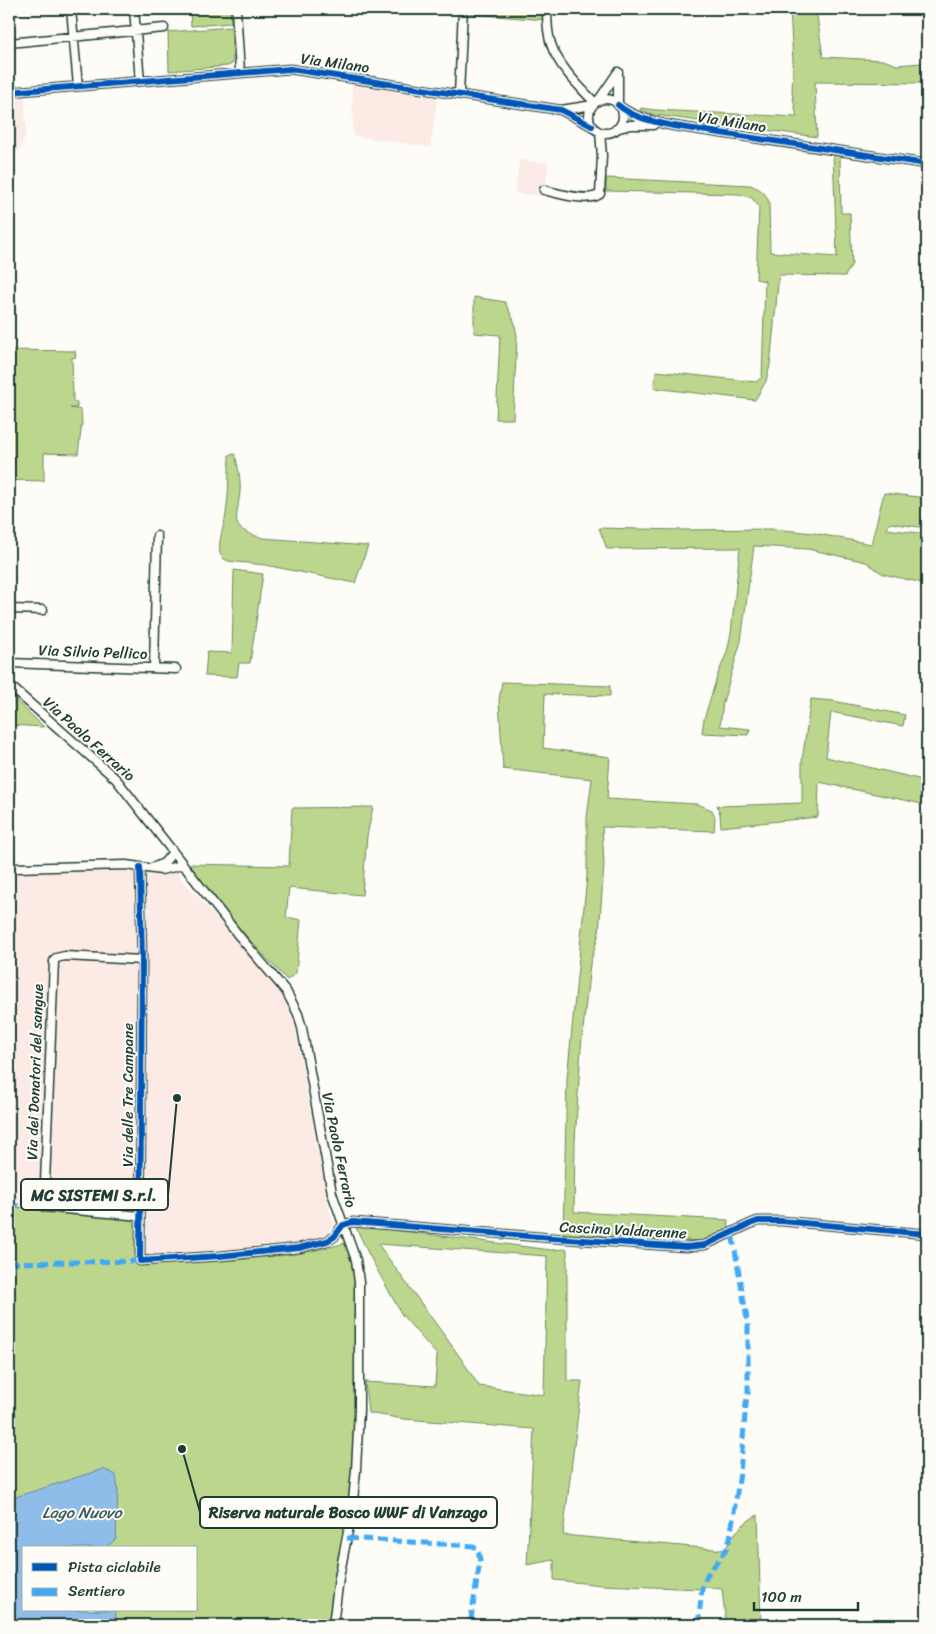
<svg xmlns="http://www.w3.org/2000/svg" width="936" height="1634" font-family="Sriracha,sans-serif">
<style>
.built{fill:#fceae5}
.green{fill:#bdd68d;stroke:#6e8a60;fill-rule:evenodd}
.water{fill:#8fbde9;stroke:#628aa1}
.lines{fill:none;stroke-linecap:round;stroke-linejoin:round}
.minor-casing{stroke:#1f3d34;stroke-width:11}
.minor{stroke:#fdfcf7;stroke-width:8}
.quiet{stroke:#3fa9f5;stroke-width:5;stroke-dasharray:10 5;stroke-linecap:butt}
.cycleway-casing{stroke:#fdfcf7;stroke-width:9}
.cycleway{stroke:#0057b8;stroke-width:6}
.labels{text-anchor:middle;stroke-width:4;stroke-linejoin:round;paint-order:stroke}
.street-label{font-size:15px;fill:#1f3d34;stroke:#fdfcf7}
.water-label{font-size:16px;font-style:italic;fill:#3b5d61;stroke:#fdfcf7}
.leader{fill:none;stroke:#1f3d34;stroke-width:2}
.callout-dot{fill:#1f3d34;stroke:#fdfcf7;stroke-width:2}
.callout{fill:#fdfcf7;stroke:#1f3d34;stroke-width:2}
.callout-label{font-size:16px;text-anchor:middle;font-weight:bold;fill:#1f3d34}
</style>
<rect width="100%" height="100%" fill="#fdfcf7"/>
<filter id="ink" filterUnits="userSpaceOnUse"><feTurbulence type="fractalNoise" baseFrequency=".02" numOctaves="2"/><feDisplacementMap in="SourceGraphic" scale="10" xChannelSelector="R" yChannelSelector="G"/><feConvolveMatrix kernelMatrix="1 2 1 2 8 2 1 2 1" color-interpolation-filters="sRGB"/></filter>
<g filter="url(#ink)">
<!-- built -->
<path class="built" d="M352,80L438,94L430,147L353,136Z
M25,93L26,134L19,151L9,158V95Z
M519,160L548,163L545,196L515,193Z
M9,871H175L279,988L294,1023L329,1209L335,1224L322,1240L301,1245L147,1257L134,1260L9,1209Z"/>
<!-- green -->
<path class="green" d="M190,9H230L231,23L191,26Z
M470,9H544L546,20L470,14Z
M790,9H816L823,57L883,60L897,65L921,63L922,83L815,82L817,137L655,115L640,110L641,108L655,110L797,117L792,93L793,62Z
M231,27L233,61L232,64L228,66L169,71L168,32Z
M833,153L840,155L841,213H850L852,264L845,276L779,275L770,365L766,381L755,400L654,388L656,371L756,382L762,377L765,281L756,279L759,207L752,198L739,194L606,191V178L750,185C760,189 765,191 769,202L770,252L837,257Z
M474,297L505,302L514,321L517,336L513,419H496L500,335L474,333Z
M9,350L75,351L76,357L72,358L73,401L77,402V408H70L81,410L82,423L78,454L44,453V481L9,480Z
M235,454C238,467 241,479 240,492C237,522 227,528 263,538L368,546L355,583L265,565L228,561C224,559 221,558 220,553C218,539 224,528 226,514C229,494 229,475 229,455Z
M884,493L927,498V528L890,523L886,529L927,534V584L883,574L866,562L808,549L754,546L741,641L723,702L720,726L750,729L748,735L702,733L704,719L718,674L727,652L731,633L740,548L607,549L599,528L681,530L773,529L813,533L871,544Z
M234,570L263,574L250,663H239L237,677L205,676L207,652L232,653Z
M502,682L610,686V696L545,694L543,748L610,757L607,799L697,804L712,810L715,817L714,831L602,827L604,864L599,933L590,964L581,1048L575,1141L574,1212L728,1220L729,1231L704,1241L563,1234L567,1079L587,876V817L592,779L503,769L499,700Z
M9,694L44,727L9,725Z
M811,699L833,701L905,715L903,726L831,712L826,757L927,781V805L819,782L818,817L721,827L720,814L717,805L722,806L802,803V761Z
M373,807L367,836L362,895L289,888L286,917L301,920L296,973L287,980L236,925L189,864L289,866L292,808Z
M923,1054H927V1137H920Z
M9,1207L58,1209L139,1217L137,1263L235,1260L303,1253L351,1242L358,1298L354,1487L334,1625H9ZM24,1548H196V1610H24Z
M355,1225L551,1250L567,1249V1381H582L563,1535L725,1550C732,1535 743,1522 758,1515L761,1625H726L722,1589L703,1587L702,1589L602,1585L554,1580V1560L527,1565L534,1429L404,1419L368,1413L365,1382L435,1386L437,1355L402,1315L368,1253ZM378,1244L547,1256L544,1395L479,1386L460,1357Z"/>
<!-- water -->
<path class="water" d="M103,1469L116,1475L118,1491L116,1539L105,1548H24V1610H116L115,1625H9V1499Z"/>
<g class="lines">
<defs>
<path id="minor" d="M71,9L78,86
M134,9L140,81
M236,9L240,72
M547,9C547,20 547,33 551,44C558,66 579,86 595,103
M9,43L164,28
M618,74V105
M9,92L290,69L561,110L592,126
M459,94L463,9
M589 116a17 17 0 1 1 34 0a17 17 0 1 1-34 0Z
M598,101L618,72
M619,106C636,118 655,122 674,126L927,164
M561,110L593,105
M616,129L630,125H653
M544,190C557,193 589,203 600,194L602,156L600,132
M9,609L43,610
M9,663L176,669
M154,668L157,536
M9,685L116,779L239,936L286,991L298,1014L302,1028L332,1193L356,1260L359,1282V1410L356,1470L352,1511L339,1578L333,1625
M140,867L142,960L140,1261L220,1256L299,1248L327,1241L334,1237L343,1225L353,1222L553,1238L686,1247L705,1245L750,1224L758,1221H781L927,1234
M16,868L126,865L161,870L183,865
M152,868L164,863L173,852
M140,1216L44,1207L54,961L56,958L65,956L142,960"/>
</defs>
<!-- minor casing -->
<use href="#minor" class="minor-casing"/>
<!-- minor -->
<use href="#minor" class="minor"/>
<!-- quiet -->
<path class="quiet" d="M9,1206L44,1207
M9,1263L139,1261
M347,1538L473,1546L478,1549L480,1561L470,1625
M698,1625L702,1589L707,1575L726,1550L730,1538L740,1473L746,1403L748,1394V1325L732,1233"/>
<defs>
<path id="cycleway" d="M9,92L290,69L561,110L592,126
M618,105C633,118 655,122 674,126L927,164
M140,867L142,960L140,1261L220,1256L299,1248L327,1241L334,1237L343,1225L353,1222L553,1238L686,1247L705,1245L750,1224L758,1221H781L927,1234"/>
</defs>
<!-- cycleway casing -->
<use href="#cycleway" class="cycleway-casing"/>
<!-- cycleway -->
<use href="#cycleway" class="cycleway"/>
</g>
</g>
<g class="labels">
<!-- street labels -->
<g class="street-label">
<text transform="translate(335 63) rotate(8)" y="5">Via Milano</text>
<text transform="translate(732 122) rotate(9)" y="5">Via Milano</text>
<text transform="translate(93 652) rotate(2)" y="5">Via Silvio Pellico</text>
<text transform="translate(89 739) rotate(42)" y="5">Via Paolo Ferrario</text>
<text transform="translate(35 1072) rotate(-88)" y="5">Via dei Donatori del sangue</text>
<text transform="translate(128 1095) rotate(-90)" y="5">Via delle Tre Campane</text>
<text transform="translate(339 1150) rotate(78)" y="5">Via Paolo Ferrario</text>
<text transform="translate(623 1230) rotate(3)" y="5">Cascina Valdarenne</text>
</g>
<!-- water labels -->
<g class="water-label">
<text x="82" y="1518">Lago Nuovo</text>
</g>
</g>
<!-- callouts -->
<path class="leader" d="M177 1098L168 1195M182 1449L200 1512"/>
<g class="callout-dot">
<circle cx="177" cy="1098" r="5"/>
<circle cx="182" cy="1449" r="5"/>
</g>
<g class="callout">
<rect x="21" y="1179" width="147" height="31" rx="5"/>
<rect x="200" y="1497" width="297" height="31" rx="5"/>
</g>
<g class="callout-label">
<text x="94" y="1201">MC SISTEMI S.r.l.</text>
<text x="348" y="1518">Riserva naturale Bosco WWF di Vanzago</text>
</g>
<!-- margin -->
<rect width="936" height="1634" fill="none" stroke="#fdfcf7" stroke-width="30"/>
<rect x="15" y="15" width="906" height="1604" fill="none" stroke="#1f3d34" stroke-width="2" filter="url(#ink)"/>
<!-- legend -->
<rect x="22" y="1546" width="175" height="65" fill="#fdfcf7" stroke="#a4b0a9"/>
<rect x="32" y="1563" width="25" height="8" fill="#0057b8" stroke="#a4b0a9"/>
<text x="68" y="1572" font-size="15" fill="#1f3d34">Pista ciclabile</text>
<rect x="32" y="1588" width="25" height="8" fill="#3fa9f5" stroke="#a4b0a9"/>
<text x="68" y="1596" font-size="15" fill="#1f3d34">Sentiero</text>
<!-- scale -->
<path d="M754 1602v8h104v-8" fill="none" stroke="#1f3d34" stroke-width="2.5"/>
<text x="761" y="1602" font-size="15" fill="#1f3d34" stroke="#fdfcf7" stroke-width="4" paint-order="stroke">100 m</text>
</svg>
